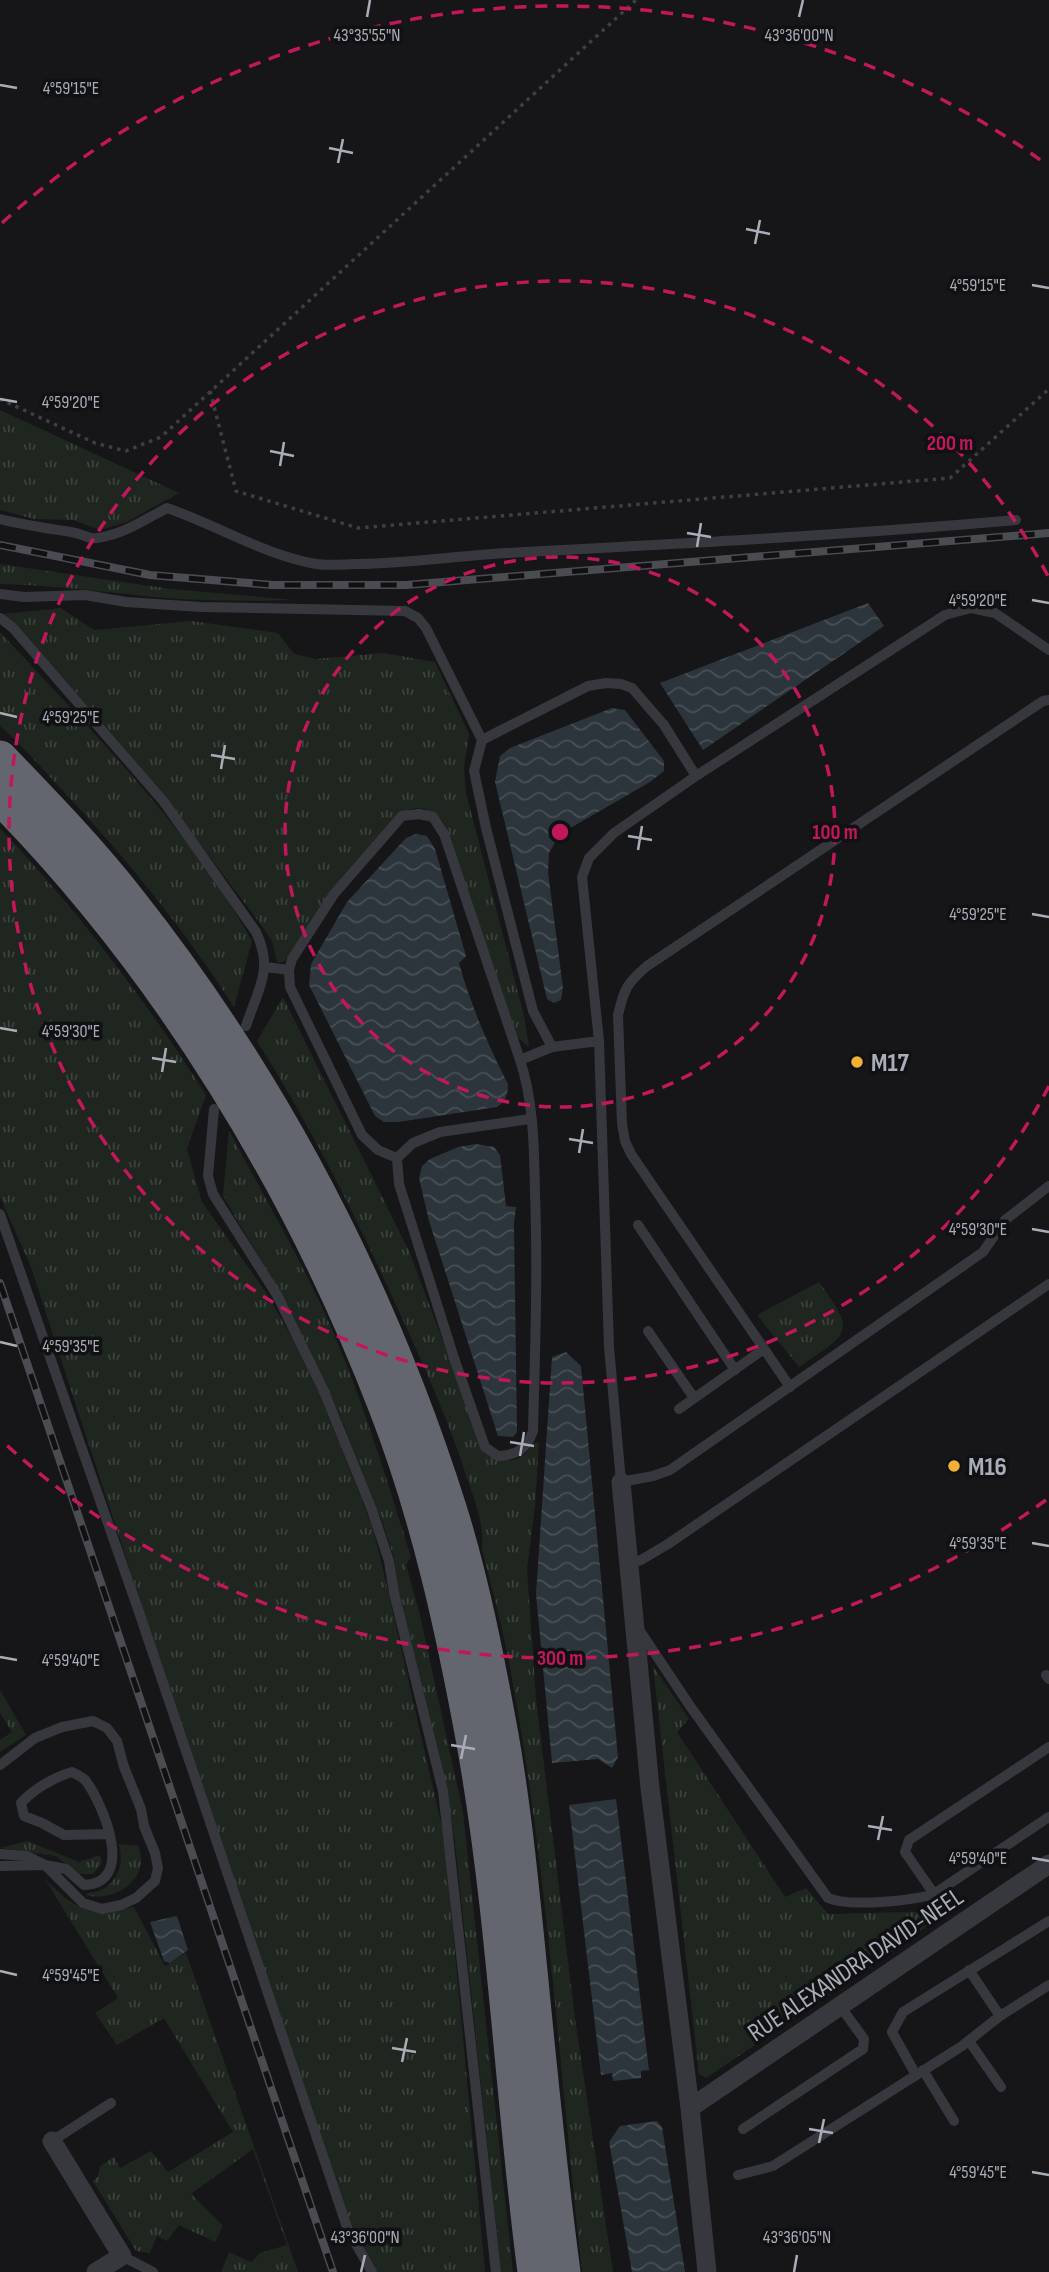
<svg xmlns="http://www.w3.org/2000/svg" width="1049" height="2272" font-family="'Sofia Sans Condensed',sans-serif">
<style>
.grass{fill:url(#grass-tufts)}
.water{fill:url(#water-waves)}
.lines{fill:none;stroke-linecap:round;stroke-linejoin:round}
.path{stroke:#3d3f44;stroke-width:3.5;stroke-dasharray:3.5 5;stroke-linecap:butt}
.lane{stroke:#37383d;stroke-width:10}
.street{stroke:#37383d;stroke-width:19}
.highway{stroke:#63666e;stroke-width:35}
.rail-casing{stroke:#4a4c52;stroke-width:8}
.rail{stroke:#111113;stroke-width:5;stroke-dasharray:16;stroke-linecap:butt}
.ticks{fill:none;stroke:#a8adb8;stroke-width:2.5}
.ring{fill:none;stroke:#c2185b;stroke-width:3.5;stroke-dasharray:12 9}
.poi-dot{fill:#f2b134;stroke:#111113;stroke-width:2.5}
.labels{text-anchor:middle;stroke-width:7;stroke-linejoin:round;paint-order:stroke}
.poi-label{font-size:26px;font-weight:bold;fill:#a8adb8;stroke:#111113;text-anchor:start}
.street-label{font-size:26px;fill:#a8adb8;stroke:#111113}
.ticks-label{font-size:18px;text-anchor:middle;fill:#a8adb8;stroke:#111113;stroke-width:7;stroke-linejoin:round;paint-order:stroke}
.centre{fill:#c2185b;stroke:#111113;stroke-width:3.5}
.ring-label{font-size:21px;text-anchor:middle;font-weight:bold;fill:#c2185b;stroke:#111113;stroke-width:7;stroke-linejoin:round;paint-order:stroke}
</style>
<defs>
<pattern id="grass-tufts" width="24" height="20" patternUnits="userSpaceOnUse" patternTransform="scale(1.75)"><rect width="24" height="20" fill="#1e261f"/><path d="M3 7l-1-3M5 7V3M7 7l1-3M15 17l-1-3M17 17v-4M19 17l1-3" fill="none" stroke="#3c433d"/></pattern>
<pattern id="water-waves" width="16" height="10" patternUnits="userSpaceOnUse" patternTransform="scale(1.75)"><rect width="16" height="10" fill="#2c353c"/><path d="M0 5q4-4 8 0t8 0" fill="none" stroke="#485056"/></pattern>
</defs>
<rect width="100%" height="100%" fill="#161618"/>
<!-- grass -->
<path class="grass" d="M0,410L179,493L127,522L100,530L73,520L34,519L0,510Z
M0,564L171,589L294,600C252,601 208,601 166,598C110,593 56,585 0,584Z
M61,608L94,630L192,621L278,633L294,654L316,659L383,653L435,662L469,734L464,768L466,793L524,1016L529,1047L516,1036L444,823C435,811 420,804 406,811C391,817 382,833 372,845C340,882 312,921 284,962H277L272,941L262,926L152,781L65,680L3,614Z
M0,632C86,725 191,830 252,941L234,1007C185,930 126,858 64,792C43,770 23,746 0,726Z
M0,828C78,911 145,999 206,1095L187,1149L202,1202L265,1291L308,1365L372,1526L379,1552L444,1836L485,2272H378L351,2227C242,1908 135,1588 31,1267L0,1197Z
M283,997L410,1253L483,1449C509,1464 517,1466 536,1442L539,1443L535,1505L527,1569L536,1699L575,2019L613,2272H582C559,2067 547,1860 508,1657C501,1621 491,1585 482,1549C485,1522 471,1491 463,1466C445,1412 424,1366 400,1314C358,1220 312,1128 257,1041Z
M229,1130C265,1199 306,1267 336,1339C366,1410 388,1484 411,1557L406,1565L419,1611L463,1812L513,2272H501L455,1843L446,1792L396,1581L395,1561L382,1521L338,1411L284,1299L223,1196Z
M819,1282C857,1334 849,1333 799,1367L757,1315Z
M653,1666L689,1719L677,1732L785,1897L806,1888L828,1914L947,1911L883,1959L706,2078L699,2074Z
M0,1690L26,1735L0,1752V1740L12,1732L0,1713Z
M27,1841L79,1862L100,1855L102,1863L93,1874H79L56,1856L0,1848Z
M119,1844L139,1846C139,1851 142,1858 141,1863C137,1889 108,1901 85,1895C91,1891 95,1893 101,1890C119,1881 124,1861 119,1844Z
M45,1879C77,1912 89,1915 134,1907L165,1966L186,1953L298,2272H221L229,2252L251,2262L260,2253L287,2245L253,2149L191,2194L223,2226L215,2242L179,2225L167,2241L157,2236L150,2253L136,2251L93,2181L98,2176L100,2166L114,2157L120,2168L151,2151L168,2172L233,2132L164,2018L117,2045L95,2013L118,1998Z"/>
<!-- water -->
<path class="water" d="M868,603L884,626L703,750L660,683Z
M612,708L625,710L664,761V771L650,782L560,834L549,853L548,872L563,988L561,1000L554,1003L547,999L495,782L500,756L510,748Z
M416,834L427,836L435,849L466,956L459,963C471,1006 488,1045 508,1084C508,1094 506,1101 497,1107L398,1122H384L375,1116L309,985L311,964L347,902L406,838Z
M476,1144L494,1147L500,1155L506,1206L516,1207L514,1224L517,1432L513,1437L498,1436L429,1221L419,1178L422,1166L430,1159L458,1147Z
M566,1352L581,1366L618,1757L612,1768L598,1759L552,1763L536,1594L552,1357Z
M616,1799L649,2070L641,2071V2078L613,2081L612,2073L601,2075L569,1805Z
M177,1916L188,1950L170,1963L164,1961L150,1922Z
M657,2121L662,2127L685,2272H632L609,2142L620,2126Z"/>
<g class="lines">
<!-- path -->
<path class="path" d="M210,391L236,491L358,528L950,478L1049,389
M0,399L95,443L126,451L161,437L636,0"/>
<!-- lane -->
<path class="lane" d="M0,519C24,525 46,528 71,532C87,534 87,542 107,536C128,531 148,518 167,508C217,525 264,555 316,564C330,566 345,564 358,564C408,563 457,556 507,553C677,544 846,535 1016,520
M0,594L24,597L85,595L126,602L201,607L405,611L418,618L426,628L482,740
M0,618L13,628L164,802L256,932C274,970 258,989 246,1026
M1049,650L995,613L971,608L945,615L696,776L614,833L589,858L582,877L599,1041L609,1347L621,1482L653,1476L670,1470L983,1252L1005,1220L1049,1186
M266,967L289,970
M599,1041L552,1047L533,1011L486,828L474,771L482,740L588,686L606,683L621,684L632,688L664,725L696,776
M520,1060C534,1102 534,1149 535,1193C538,1273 535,1352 533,1431C527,1449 517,1455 498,1456L485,1447L454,1358L399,1184L397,1158L378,1150L362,1135L290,987L289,970L292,959L334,894L402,816L419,814L433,817L444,834L520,1060L552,1047
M214,1109L208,1176L213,1194L277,1295L323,1389L372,1510L389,1561L394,1593L443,1791L496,2272
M397,1158L413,1143L440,1132L530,1119
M0,1214L140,1615L348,2230L372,2272
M638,1225L735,1370
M648,1331L694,1398
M790,1387L631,1154L625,1141L622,1124L618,1015C624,989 627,983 647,966L1043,701L1049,700
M679,1409L764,1349
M629,1564L641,1560L668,1544L1049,1284
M638,1628L690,1706L828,1898C849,1907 911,1901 934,1894L1049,1817
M1046,1675L1049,1679
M0,1765L35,1738L62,1727L93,1721L107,1728L117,1741L124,1767L141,1809L144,1826L155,1853L158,1868L155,1881L136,1898L121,1905L102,1909L83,1903L45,1865L27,1856L0,1854
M0,1866L45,1865L66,1869L84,1885C136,1883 104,1806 86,1781C83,1777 77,1775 72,1772C54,1777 34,1789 21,1803L24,1816L42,1823L64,1835L109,1834
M934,1894L905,1852L909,1840L1049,1747
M969,1970L1000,2016
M969,2041L1001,2087
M923,2070L954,2121
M916,2075L892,2032L903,2012L1049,1921
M743,2129L863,2049L864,2039L840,2006
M52,2141L111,2103
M738,2175L773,2166L962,2046L1000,2016L1049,1985
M122,2256L153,2272"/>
<!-- street -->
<path class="street" d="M621,1482L650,1788L690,2108L707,2272
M690,2108L1049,1864
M52,2141L122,2256L96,2272"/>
<!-- highway -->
<path class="highway" d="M0,758C44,804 89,850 128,900C272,1082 379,1288 449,1508C472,1581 487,1659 501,1735C513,1803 520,1872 527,1941C538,2051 548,2162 563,2272
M0,797C168,967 300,1184 386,1407C428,1515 453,1629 474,1743C505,1917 512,2096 535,2272"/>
<defs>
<path id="rail" d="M0,545L150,575L273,585H406L1049,533
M0,1283L333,2272"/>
</defs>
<!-- rail casing -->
<use href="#rail" class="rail-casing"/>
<!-- rail -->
<use href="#rail" class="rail"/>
</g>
<!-- ticks -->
<path class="ticks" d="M367,17L370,0M799,17L803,0M0,85L17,88M329,148L353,153M338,163L343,139M746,229L770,234M755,244L760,220M1032,285L1049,288M0,399L17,402M270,451L294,456M280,466L284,442M687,533L711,537M697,547L701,523M1032,600L1049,603M0,713L17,717M211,755L235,759M221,769L225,745M628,836L652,840M638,850L642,826M1032,914L1049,917M0,1028L17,1031M152,1058L176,1062M162,1072L166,1048M569,1139L593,1143M579,1153L583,1129M1032,1229L1049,1232M0,1342L17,1346M510,1442L534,1446M520,1456L524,1432M1032,1543L1049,1546M0,1657L17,1660M451,1745L475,1749M461,1759L466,1735M868,1826L892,1830M878,1840L883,1816M1032,1858L1049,1861M0,1971L17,1975M392,2048L416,2052M402,2062L407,2038M809,2129L833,2133M819,2143L824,2119M1032,2172L1049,2175M361,2272L365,2255M794,2272L797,2255"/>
<!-- distance rings -->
<g class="ring">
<circle cx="560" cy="832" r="275"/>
<path d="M1049 1086A551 551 0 1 1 1049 578"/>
<path d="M1046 1500A826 826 0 0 1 2 1441M2 223A826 826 0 0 1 1046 164"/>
</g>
<!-- markers -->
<g class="poi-dot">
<circle cx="857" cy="1062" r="7"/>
<circle cx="954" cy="1466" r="7"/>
</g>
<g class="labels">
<!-- poi labels -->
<g class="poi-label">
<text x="871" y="1071">M17</text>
<text x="968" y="1475">M16</text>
</g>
<!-- street labels -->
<g class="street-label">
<text transform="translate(855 1964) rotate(-34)" y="9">RUE ALEXANDRA DAVID-NEEL</text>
</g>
</g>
<g class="ticks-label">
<text x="367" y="41">43°35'55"N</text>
<text x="799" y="41">43°36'00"N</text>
<text x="71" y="94">4°59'15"E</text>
<text x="978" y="291">4°59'15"E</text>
<text x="71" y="408">4°59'20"E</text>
<text x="978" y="606">4°59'20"E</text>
<text x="71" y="723">4°59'25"E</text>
<text x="978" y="920">4°59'25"E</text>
<text x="71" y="1037">4°59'30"E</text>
<text x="978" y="1235">4°59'30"E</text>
<text x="71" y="1352">4°59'35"E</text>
<text x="978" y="1549">4°59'35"E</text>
<text x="71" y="1666">4°59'40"E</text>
<text x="978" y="1864">4°59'40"E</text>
<text x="71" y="1981">4°59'45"E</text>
<text x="978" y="2178">4°59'45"E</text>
<text x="365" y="2243">43°36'00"N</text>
<text x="797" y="2243">43°36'05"N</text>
</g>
<circle cx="560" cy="832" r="10" class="centre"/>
<g class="ring-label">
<text x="950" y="450">200 m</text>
<text x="835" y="839">100 m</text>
<text x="560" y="1665">300 m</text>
</g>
</svg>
